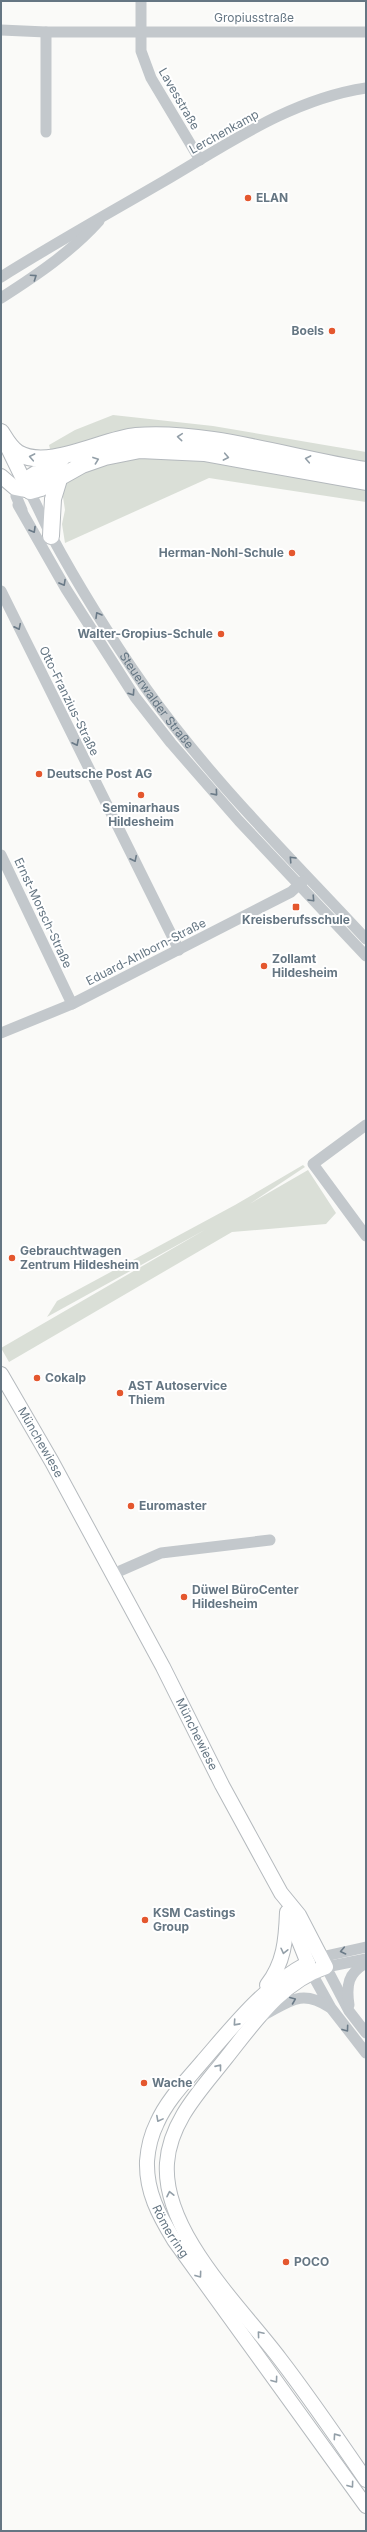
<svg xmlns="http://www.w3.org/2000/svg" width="367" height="2532" font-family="Inter,sans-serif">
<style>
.green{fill:#dadfd7}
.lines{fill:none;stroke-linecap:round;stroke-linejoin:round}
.major-casing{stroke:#b5babe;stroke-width:16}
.highway-casing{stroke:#b4b9bd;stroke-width:18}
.minor{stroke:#c3c8cc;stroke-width:11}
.major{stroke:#fff;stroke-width:14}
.highway{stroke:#fff;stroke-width:16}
.oneway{stroke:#6a7a87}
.oneway2{stroke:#939fa8}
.poi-dot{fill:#e4572e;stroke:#fff;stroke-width:1.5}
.labels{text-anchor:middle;stroke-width:4;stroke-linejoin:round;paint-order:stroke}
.street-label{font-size:12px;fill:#657683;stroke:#fff}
.poi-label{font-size:12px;font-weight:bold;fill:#657683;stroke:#fff;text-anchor:start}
</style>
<rect width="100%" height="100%" fill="#fafaf8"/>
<!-- green -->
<path class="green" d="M113,415L213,426L366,452V502L209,478L65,543L62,524L65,510L63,497L49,445L75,430Z
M303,1165L305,1167L239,1211L47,1317L57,1301L235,1205Z
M308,1170L336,1213L326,1224L232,1232L9,1362L1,1348Z"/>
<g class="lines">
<defs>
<g id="major">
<path d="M5,442L24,481"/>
<path d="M1,476L15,488L30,491"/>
<path id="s2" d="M1,1374L52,1462L163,1667L222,1785L281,1893L299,1915L326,1967C281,1982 254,2023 226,2058C201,2090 170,2121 167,2163C162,2232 241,2307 280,2359C310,2398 338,2439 366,2480"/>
<path d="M289,1916L311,1971"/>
<path id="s3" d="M308,1963C264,1986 234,2025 202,2062C186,2081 167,2100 157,2123C151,2135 148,2148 147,2161C146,2192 159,2215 174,2240L366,2506"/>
<path d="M267,1985C284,1963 286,1940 287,1912"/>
</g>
<path id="highway" d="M1,432C6,440 10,448 18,453C48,471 103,439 136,436C207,430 294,459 366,470
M24,481L62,458
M30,491L41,488L82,465L105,457L140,450L204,453L366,482
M51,536L53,499L60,476"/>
</defs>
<!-- major casing -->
<use href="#major" class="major-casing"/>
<!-- highway casing -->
<use href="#highway" class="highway-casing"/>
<!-- minor -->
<g class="minor">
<path d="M141,1V51L151,78L200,160"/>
<path d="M1,30L46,32H366"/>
<path d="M46,132V32"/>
<path d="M1,277C55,243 111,212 166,180C229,143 292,99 366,88"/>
<path d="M1,298C37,275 71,252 99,221"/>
<path d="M18,505L66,589L135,697L171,743L239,821L366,956"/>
<path id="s1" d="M22,510L16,496L24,481C34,499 42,517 51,535C79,587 111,638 145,687C209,778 290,857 366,939"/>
<path d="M1,591L179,950"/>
<path d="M1,855L72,1004"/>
<path d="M1,1033L72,1004L291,892L303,881"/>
<path d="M366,1125L313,1164L366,1236"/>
<path d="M113,1574L161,1553L270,1540"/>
<path d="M321,1957L366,1947"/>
<path d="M366,1959L326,1967L349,2011L366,2033"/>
<path d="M311,1972L331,2008L366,2053"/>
<path d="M349,2005C346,1985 348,1973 366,1963"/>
<path d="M264,2015C290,2001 302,1989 329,2007"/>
</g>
<!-- major -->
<use href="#major" class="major"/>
<!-- highway -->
<use href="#highway" class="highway"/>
</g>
<!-- one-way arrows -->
<defs><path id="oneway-chevron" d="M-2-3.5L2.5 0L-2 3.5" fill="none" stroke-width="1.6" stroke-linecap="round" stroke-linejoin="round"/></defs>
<g class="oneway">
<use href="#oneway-chevron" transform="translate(34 277) rotate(-34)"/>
<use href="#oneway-chevron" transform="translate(33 530) rotate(60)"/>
<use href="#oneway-chevron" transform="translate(63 583) rotate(61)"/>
<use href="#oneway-chevron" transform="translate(98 615) rotate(-120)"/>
<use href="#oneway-chevron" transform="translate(18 627) rotate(64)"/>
<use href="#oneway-chevron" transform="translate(132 693) rotate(56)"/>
<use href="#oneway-chevron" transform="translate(76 743) rotate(64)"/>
<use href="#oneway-chevron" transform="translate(215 793) rotate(49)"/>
<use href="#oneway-chevron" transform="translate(134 859) rotate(64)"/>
<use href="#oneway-chevron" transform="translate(292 859) rotate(-133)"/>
<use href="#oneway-chevron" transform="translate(312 899) rotate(47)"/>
<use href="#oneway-chevron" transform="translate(343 1951) rotate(168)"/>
<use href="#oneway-chevron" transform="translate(293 2000) rotate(-22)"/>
<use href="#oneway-chevron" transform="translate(346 2029) rotate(54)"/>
</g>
<g class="oneway2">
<use href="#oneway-chevron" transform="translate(180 437) rotate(-175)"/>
<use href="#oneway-chevron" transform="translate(32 457) rotate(-169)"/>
<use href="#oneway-chevron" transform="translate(226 457) rotate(11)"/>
<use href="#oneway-chevron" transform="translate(308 459) rotate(-169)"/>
<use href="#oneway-chevron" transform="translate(96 460) rotate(-20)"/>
<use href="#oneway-chevron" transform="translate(284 1951) rotate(103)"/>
<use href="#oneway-chevron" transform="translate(236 2023) rotate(132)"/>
<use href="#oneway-chevron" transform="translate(219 2067) rotate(-51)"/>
<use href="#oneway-chevron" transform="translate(159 2119) rotate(118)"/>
<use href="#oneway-chevron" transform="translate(170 2194) rotate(-102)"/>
<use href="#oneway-chevron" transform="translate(199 2275) rotate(54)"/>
<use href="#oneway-chevron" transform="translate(260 2334) rotate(-130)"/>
<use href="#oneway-chevron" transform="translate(275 2380) rotate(54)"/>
<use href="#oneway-chevron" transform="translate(336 2436) rotate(-125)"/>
<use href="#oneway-chevron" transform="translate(351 2485) rotate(54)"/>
</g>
<!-- markers -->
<g class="poi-dot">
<circle cx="248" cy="198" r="4"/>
<circle cx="332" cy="331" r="4"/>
<circle cx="292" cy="553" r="4"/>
<circle cx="221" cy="634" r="4"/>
<circle cx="39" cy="774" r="4"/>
<circle cx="141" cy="795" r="4"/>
<rect x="292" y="903" width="8" height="8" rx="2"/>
<circle cx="264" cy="966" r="4"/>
<circle cx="12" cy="1258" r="4"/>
<circle cx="37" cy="1378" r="4"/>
<circle cx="120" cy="1393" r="4"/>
<circle cx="131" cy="1506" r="4"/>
<circle cx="184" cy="1597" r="4"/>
<circle cx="145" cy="1920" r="4"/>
<circle cx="144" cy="2083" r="4"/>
<circle cx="286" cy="2262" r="4"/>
</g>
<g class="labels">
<!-- street labels -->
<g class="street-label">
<text x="254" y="22">Gropiusstraße</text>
<text transform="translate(179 99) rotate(60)" y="4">Lavesstraße</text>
<text transform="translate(224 132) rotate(-29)" y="4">Lerchenkamp</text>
<text dy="4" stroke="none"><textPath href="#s1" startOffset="289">Steuerwalder Straße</textPath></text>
<text transform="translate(69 701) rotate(64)" y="4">Otto-Franzius-Straße</text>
<text transform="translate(43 913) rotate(65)" y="4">Ernst-Morsch-Straße</text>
<text transform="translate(146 952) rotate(-27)" y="4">Eduard-Ahlborn-Straße</text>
<text dy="4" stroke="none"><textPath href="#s2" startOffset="79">Münchewiese</textPath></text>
<text dy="4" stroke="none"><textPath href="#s2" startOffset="410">Münchewiese</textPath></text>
<text dy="4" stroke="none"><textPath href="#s3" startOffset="337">Römerring</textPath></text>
</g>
<!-- poi labels -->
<g class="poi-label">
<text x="256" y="202">ELAN</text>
<text x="324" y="335" text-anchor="end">Boels</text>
<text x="284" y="557" text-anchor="end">Herman-Nohl-Schule</text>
<text x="213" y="638" text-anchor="end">Walter-Gropius-Schule</text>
<text x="47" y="778">Deutsche Post AG</text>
<text x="141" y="812" text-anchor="middle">Seminarhaus<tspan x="141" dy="14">Hildesheim</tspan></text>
<text x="296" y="924" text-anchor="middle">Kreisberufsschule</text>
<text x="272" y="963">Zollamt<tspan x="272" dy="14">Hildesheim</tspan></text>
<text x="20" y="1255">Gebrauchtwagen<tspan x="20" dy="14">Zentrum Hildesheim</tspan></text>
<text x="45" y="1382">Cokalp</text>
<text x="128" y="1390">AST Autoservice<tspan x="128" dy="14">Thiem</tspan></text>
<text x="139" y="1510">Euromaster</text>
<text x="192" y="1594">Düwel BüroCenter<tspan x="192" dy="14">Hildesheim</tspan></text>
<text x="153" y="1917">KSM Castings<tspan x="153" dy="14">Group</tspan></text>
<text x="152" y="2087">Wache</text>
<text x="294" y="2266">POCO</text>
</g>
</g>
<!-- border -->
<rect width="367" height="2532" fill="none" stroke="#657683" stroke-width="4"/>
</svg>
